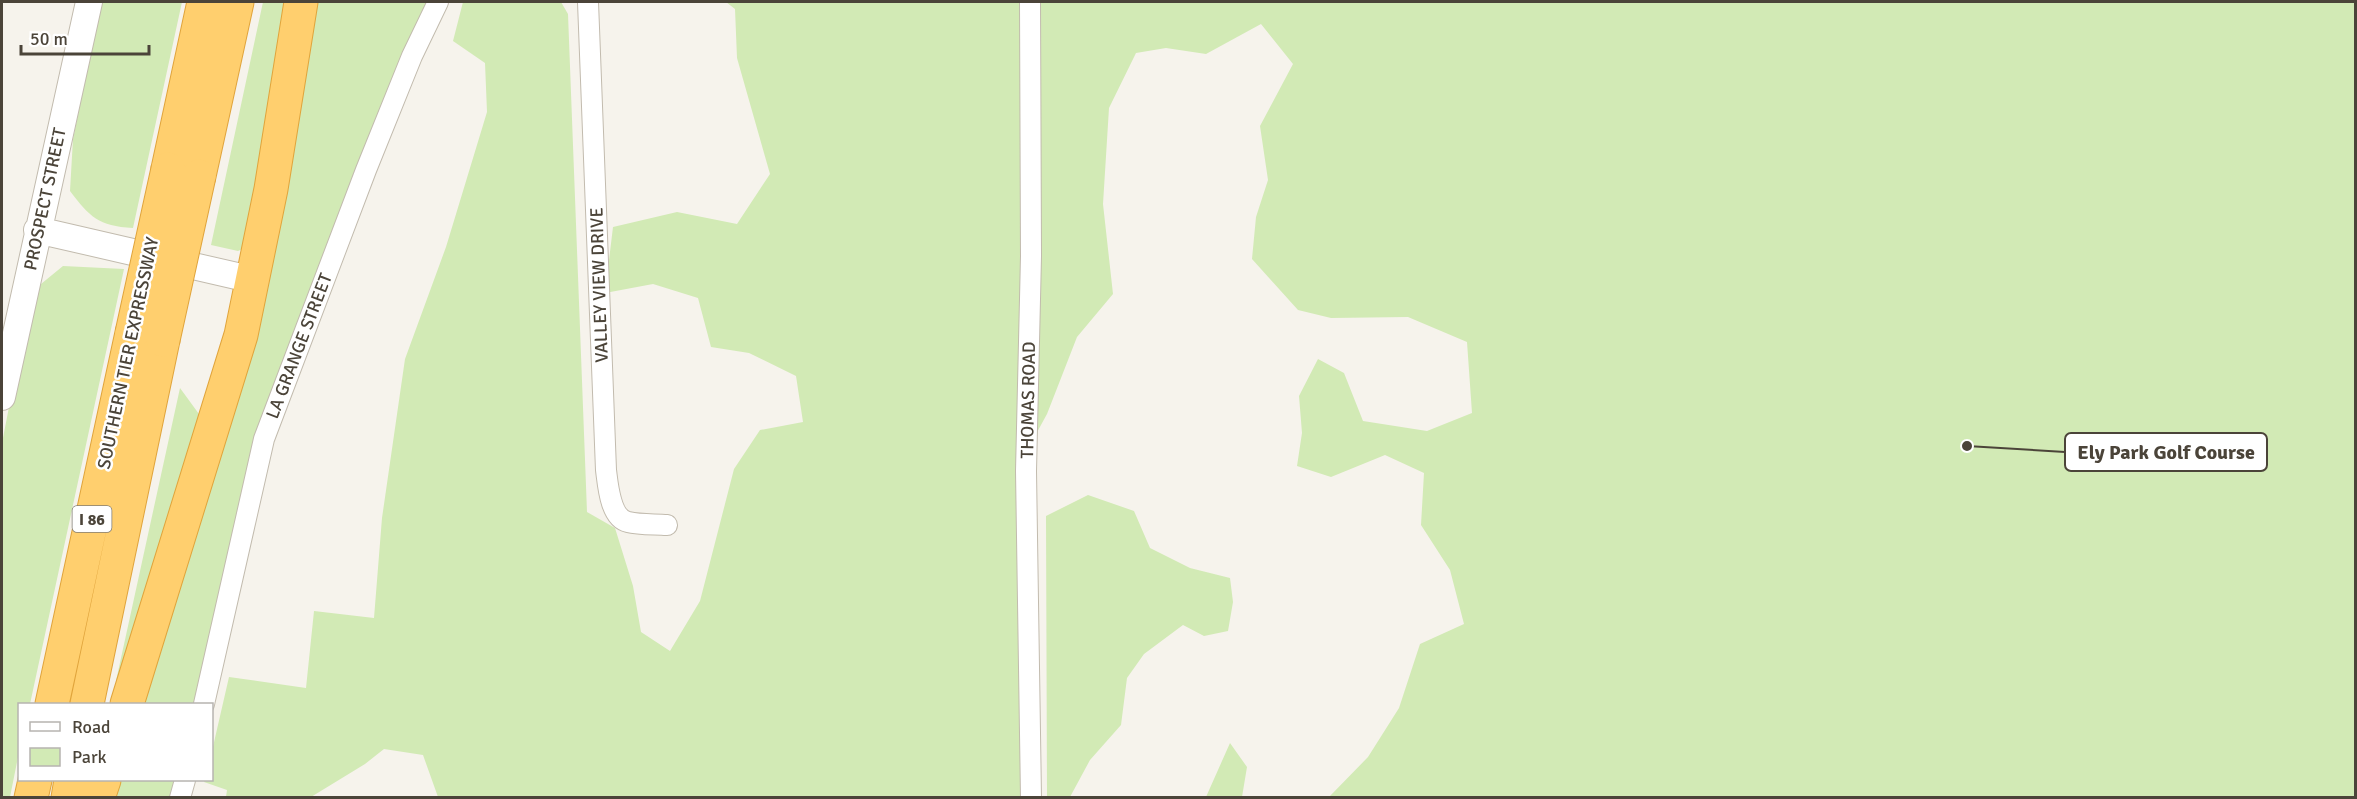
<svg xmlns="http://www.w3.org/2000/svg" width="2357" height="799" font-family="Signika,sans-serif">
<style>
.green{fill:#d2eab5}
.lines{fill:none;stroke-linecap:round;stroke-linejoin:round}
.minor-casing{stroke:#c2bbae;stroke-width:22}
.tertiary-casing{stroke:#c2bbae;stroke-width:28}
.motorway-casing{stroke:#e0a43c;stroke-width:35}
.minor{stroke:#fff;stroke-width:20}
.tertiary{stroke:#fff;stroke-width:26}
.motorway{stroke:#ffcf6e;stroke-width:33}
.motorway-bridge-casing{stroke:#e0a43c;stroke-width:35;stroke-linecap:butt}
.motorway-bridge{stroke:#ffcf6e;stroke-width:33}
.labels{text-anchor:middle;stroke-width:5;stroke-linejoin:round;paint-order:stroke}
.shield{fill:#fff;stroke:#817c74;stroke-width:1.5}
.shield-label{font-size:16px;font-weight:bold;fill:#4b4439}
.street-label{font-size:18px;fill:#4b4439;stroke:#fff}
.leader{fill:none;stroke:#4b4439;stroke-width:2}
.callout-dot{fill:#4b4439;stroke:#fff;stroke-width:2}
.callout{fill:#fff;stroke:#4b4439;stroke-width:2}
.callout-label{font-size:20px;text-anchor:middle;font-weight:bold;fill:#4b4439}
</style>
<rect width="100%" height="100%" fill="#f6f3ec"/>
<!-- green -->
<path class="green" d="M101,2H182L133,228C98,226 90,217 70,191L73,139Z
M263,2H291L247,247L238,251L211,245Z
M314,2H431L252,457L197,704H138Z
M463,2H561L568,14L587,512L615,528L633,586L641,632L670,651L700,601L734,469L760,430L803,422L796,376L749,353L711,347L698,298L653,284L605,293L613,227L677,212L737,224L770,174L737,58L735,9L726,2H2355V797H1329L1368,757L1399,708L1420,644L1464,624L1450,570L1421,525L1424,473L1385,455L1331,477L1297,466L1302,433L1299,396L1318,359L1344,373L1363,421L1427,431L1472,413L1467,342L1408,317L1331,318L1298,310L1252,259L1256,217L1268,180L1260,126L1293,64L1261,24L1206,54L1166,48L1136,53L1109,108L1103,204L1113,294L1077,337L1047,414L1019,465L1022,797H438L423,755L384,749L365,764L311,797H226L227,790L204,782L205,780H212V751L229,677L306,688L314,611L374,618L382,518L405,359L446,247L487,112L485,63L453,41Z
M63,266L124,269L30,704H20L19,752L10,797L2,798V443L24,330L41,284Z
M180,388L207,425L121,685L116,681Z
M1088,495L1134,511L1150,548L1190,568L1230,578L1233,602L1228,631L1204,636L1183,625L1144,654L1127,678L1121,725L1090,760L1070,797H1047L1046,516Z
M1230,743L1247,767L1242,797H1206Z
M114,780H178L173,797L108,798Z"/>
<g class="lines">
<defs>
<path id="minor" d="M588,2L606,470C608,485 610,518 628,522C640,525 655,524 667,525
M1030,2L1031,256L1026,471L1031,798
M204,704L264,439L366,170L412,56L438,2
M180,798L185,780"/>
<path id="tertiary" d="M37,230L254,280
M2,397L89,2"/>
<path id="motorway" d="M168,169L204,2
M199,176L237,2
M52,704L132,333
M87,704L163,340
M127,704L241,335L271,189L301,2
M31,798L35,780
M68,798L71,780
M98,798L104,780"/>
</defs>
<!-- minor casing -->
<use href="#minor" class="minor-casing"/>
<!-- tertiary casing -->
<use href="#tertiary" class="tertiary-casing"/>
<!-- motorway casing -->
<use href="#motorway" class="motorway-casing"/>
<!-- minor -->
<use href="#minor" class="minor"/>
<!-- tertiary -->
<use href="#tertiary" class="tertiary"/>
<!-- motorway -->
<use href="#motorway" class="motorway"/>
<defs>
<path id="motorway-bridge" d="M132,333L168,169
M163,340L199,176"/>
</defs>
<!-- motorway-bridge casing -->
<use href="#motorway-bridge" class="motorway-bridge-casing"/>
<!-- motorway-bridge -->
<use href="#motorway-bridge" class="motorway-bridge"/>
</g>
<g class="labels">
<!-- shield labels -->
<rect class="shield" x="72.5" y="506" width="39" height="26" rx="4.5"/>
<g class="shield-label">
<text x="92" y="525">I 86</text>
</g>
<!-- street labels -->
<g class="street-label">
<text transform="translate(45 199) rotate(-78)" y="6">PROSPECT STREET</text>
<text transform="translate(599 285) rotate(-92)" y="6">VALLEY VIEW DRIVE</text>
<text transform="translate(299 346) rotate(-69)" y="6">LA GRANGE STREET</text>
<text transform="translate(128 353) rotate(-78)" y="6">SOUTHERN TIER EXPRESSWAY</text>
<text transform="translate(1028 400) rotate(-89)" y="6">THOMAS ROAD</text>
</g>
</g>
<!-- callouts -->
<path class="leader" d="M1967 446L2065 452"/>
<circle class="callout-dot" cx="1967" cy="446" r="6"/>
<rect class="callout" x="2065" y="433" width="202" height="38" rx="6"/>
<g class="callout-label">
<text x="2166" y="459">Ely Park Golf Course</text>
</g>
<!-- border -->
<rect width="2357" height="799" fill="none" stroke="#4b4439" stroke-width="6"/>
<!-- legend -->
<rect x="18" y="703" width="195" height="78" fill="#ffffff" stroke="#b7b4b0" stroke-width="1.5"/>
<rect x="30" y="722" width="30" height="9" fill="#ffffff" stroke="#b7b4b0" stroke-width="1.5"/>
<text x="72" y="733" font-size="18" fill="#4b4439">Road</text>
<rect x="30" y="748" width="30" height="18" fill="#d2eab5" stroke="#b7b4b0" stroke-width="1.5"/>
<text x="72" y="763" font-size="18" fill="#4b4439">Park</text>
<!-- scale -->
<path d="M21 45v9h128v-9" fill="none" stroke="#4b4439" stroke-width="3"/>
<text x="30" y="45" font-size="18" fill="#4b4439" stroke="#ffffff" stroke-width="4.5" paint-order="stroke">50 m</text>
</svg>
